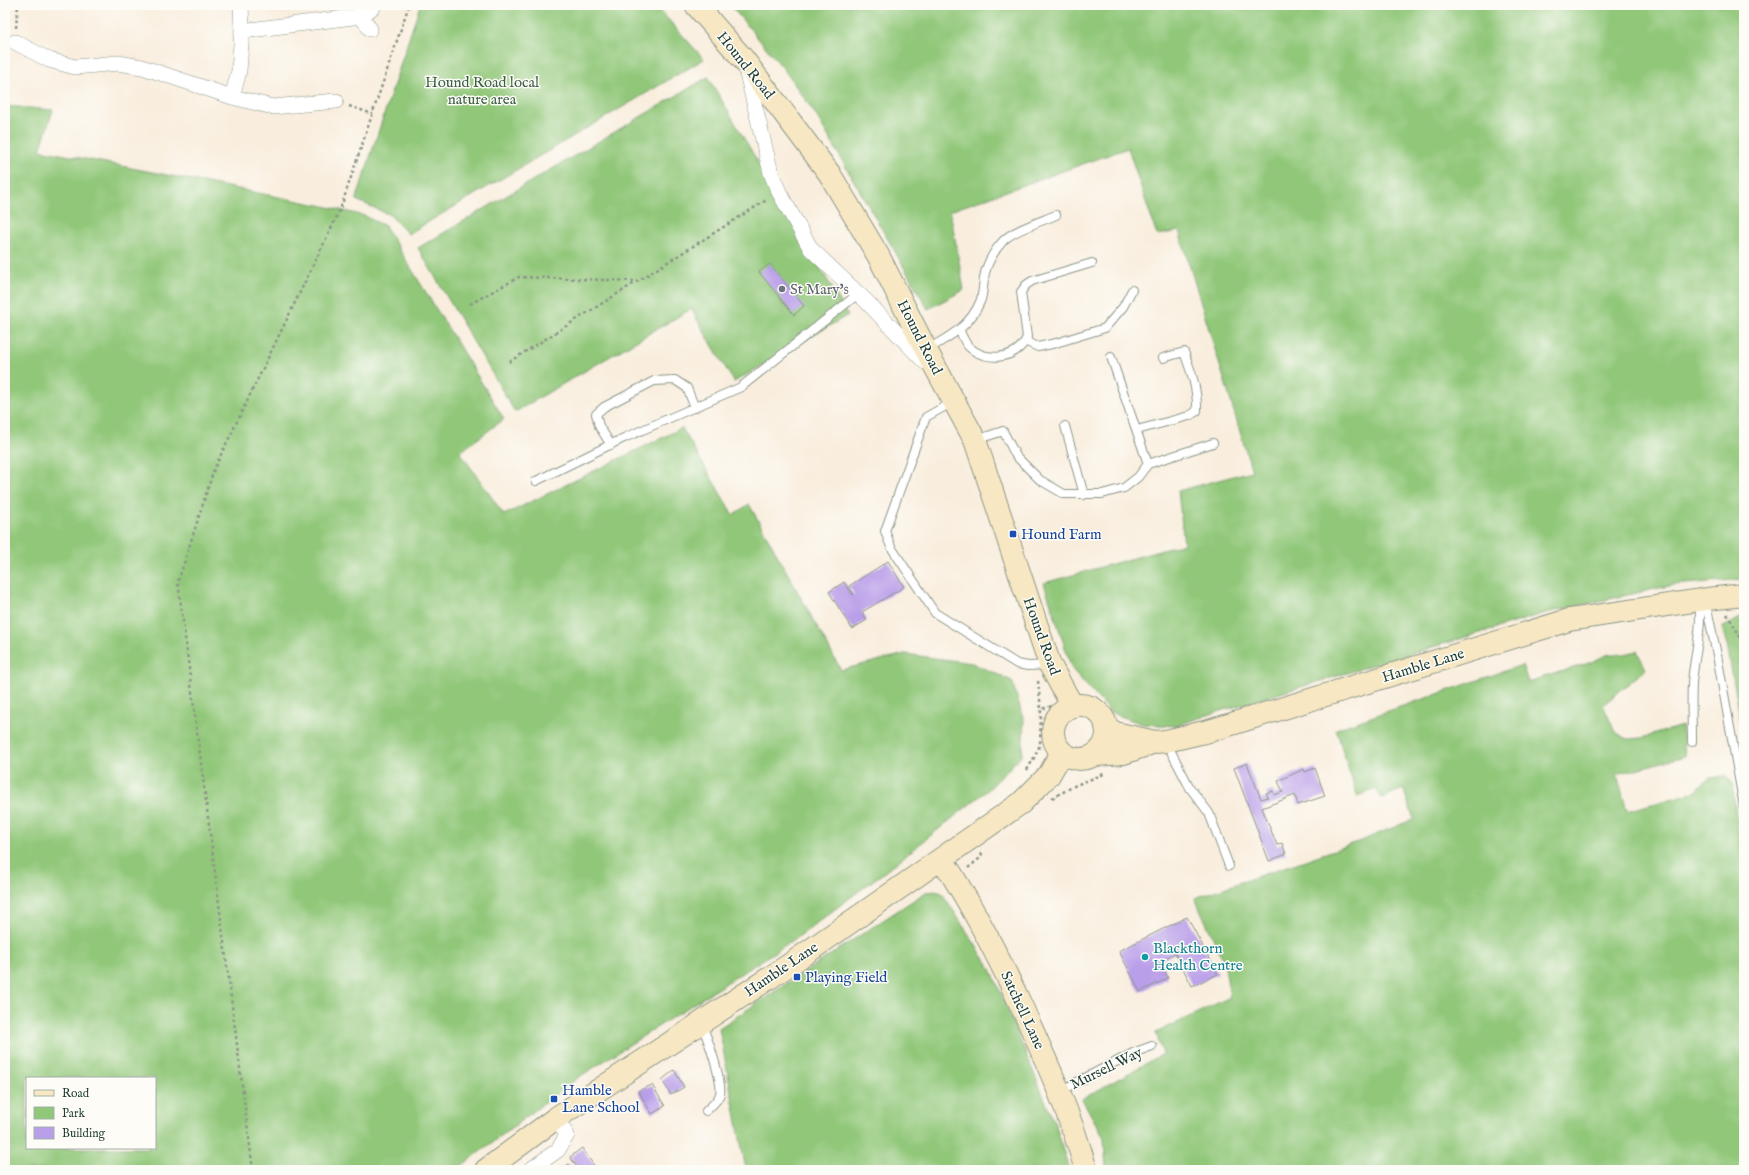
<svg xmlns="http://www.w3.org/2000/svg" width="1749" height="1175" font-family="'IM FELL English',serif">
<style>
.green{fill:#91c779;stroke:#588256;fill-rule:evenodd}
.building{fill:#b99ee9}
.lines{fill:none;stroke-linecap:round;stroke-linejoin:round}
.lane-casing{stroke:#8c9689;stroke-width:10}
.street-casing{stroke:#8c9689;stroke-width:16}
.secondary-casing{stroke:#8c9689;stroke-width:24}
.path{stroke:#8c9689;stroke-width:2.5;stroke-dasharray:3 3;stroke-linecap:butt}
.lane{stroke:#fff;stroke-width:8}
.street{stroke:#fff;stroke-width:15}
.secondary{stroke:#f7e8c3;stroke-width:22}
.worship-dot{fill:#6b7280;stroke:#fdfcf7;stroke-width:1.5}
.transit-dot{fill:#1a4fb4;stroke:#fdfcf7;stroke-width:1.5}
.culture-dot{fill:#0f9aa8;stroke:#fdfcf7;stroke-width:1.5}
.labels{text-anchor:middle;stroke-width:3;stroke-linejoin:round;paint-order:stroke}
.street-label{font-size:15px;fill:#1f3d34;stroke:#fdfcf7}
.park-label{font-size:15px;fill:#3c6045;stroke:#fdfcf7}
.worship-label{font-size:15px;fill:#5b616d;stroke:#fdfcf7;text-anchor:start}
.transit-label{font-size:15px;fill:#164399;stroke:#fdfcf7;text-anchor:start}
.culture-label{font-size:15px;fill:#0d838f;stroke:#fdfcf7;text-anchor:start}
</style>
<rect width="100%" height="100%" fill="#fdfcf7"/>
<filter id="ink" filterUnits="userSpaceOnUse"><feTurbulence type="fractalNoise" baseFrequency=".025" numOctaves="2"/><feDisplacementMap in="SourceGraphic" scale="8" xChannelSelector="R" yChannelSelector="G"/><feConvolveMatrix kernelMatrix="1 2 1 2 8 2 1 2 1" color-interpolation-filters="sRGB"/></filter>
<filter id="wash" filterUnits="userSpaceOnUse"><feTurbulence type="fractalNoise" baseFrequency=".012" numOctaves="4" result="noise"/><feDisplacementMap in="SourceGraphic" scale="16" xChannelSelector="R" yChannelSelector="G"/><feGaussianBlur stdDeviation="0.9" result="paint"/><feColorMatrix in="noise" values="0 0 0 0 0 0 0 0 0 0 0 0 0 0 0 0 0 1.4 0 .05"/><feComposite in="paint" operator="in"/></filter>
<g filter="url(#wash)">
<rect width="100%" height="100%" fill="#f9eede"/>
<!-- green -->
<path class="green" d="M420,5H655L704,59L408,234L390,215L356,200Z
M730,5H1744V579L1673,585L1546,613L1211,714L1175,726L1142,724L1110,712L1072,669L1044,583L1184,544L1178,491L1252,471L1179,231L1157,235L1128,148L950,211L964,290L928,309L816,115L783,68Z
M708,77L848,315L734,382L691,309L515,412L418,248Z
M5,106L53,110L40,150L324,206L365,216L385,226L504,419L460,452L504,515L682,428L733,515L749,504L841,670L905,654L972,663L1012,681L1024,721L1022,755L989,789L891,867L798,937L576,1079L456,1170H5ZM27,1078H155V1148H27Z
M1744,615V739L1727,645L1722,628Z
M1637,651L1646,669L1603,705L1615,732L1628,739L1641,738L1682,726L1685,756L1617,774L1627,811L1695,792L1710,777L1726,776L1732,783L1744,874V1170H1106L1104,1138L1082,1099L1163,1054L1156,1033L1230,997L1224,962L1195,898L1363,840L1414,819L1403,789L1382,798L1376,789L1357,796L1336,729L1522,665L1528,682L1589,663L1609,654H1625Z
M936,891L942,893L991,969L1057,1129L1069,1170H746L719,1028L926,892Z"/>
<g id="blocks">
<!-- building -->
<path class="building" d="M770,264L804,306L794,315L759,272Z
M888,561L904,587L862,612L867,620L852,629L829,592L844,582L853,595L854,594L849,586Z
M1247,763L1261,799L1268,797L1266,793L1273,791L1274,795L1283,792L1278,781L1304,769L1305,772L1315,768L1325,796L1298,805L1295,795L1262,808L1277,845L1282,843L1286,854L1269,861L1234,768Z
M1187,917L1218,974L1192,986L1175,953L1160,961L1168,978L1140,992L1119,951Z
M674,1070L684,1087L671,1095L662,1080Z
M652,1085L665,1106L652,1114L638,1091Z
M582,1148L597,1170H579L570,1157Z
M569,1164L573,1170H560Z"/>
</g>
</g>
<g filter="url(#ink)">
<use href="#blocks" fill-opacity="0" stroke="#8c9689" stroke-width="1"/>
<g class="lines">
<defs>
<path id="lane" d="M960,331C962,336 965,343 969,347C987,363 1018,359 1027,337L1021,292L1026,285L1032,281L1092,263
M1025,341L1038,347L1056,343L1105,328L1123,307L1132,290
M927,350C949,336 969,328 980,302C983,295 983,286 984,278C986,265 994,250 1004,240C1014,230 1042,221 1056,215
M1111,357L1148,464
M953,402L926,417L885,531L891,547L935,613L1017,664L1028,666L1050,665
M1065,426L1084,495
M1137,430L1189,416L1197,411C1198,390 1191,371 1184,352L1163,358
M976,440L1003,431L1016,456L1040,480L1064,494H1102L1124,488L1138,477L1148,464L1213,443
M611,445L599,426L596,414L604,407L654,381L675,380L687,388L695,408
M536,481L624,438L741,387L858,294
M1707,600V609L1717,655L1744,806
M1166,742L1190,788L1209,813L1229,866
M1692,742C1692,722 1691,703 1692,683C1694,656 1703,628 1699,601
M701,1024C707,1035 723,1083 720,1094C718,1101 711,1106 706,1111
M1060,1091L1133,1053L1152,1046"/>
<path id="street" d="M361,16L373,7
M242,31L361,16L370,29
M15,42L49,60L75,67L118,63L142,67L232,97L273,107L336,101
M745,65L771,173L779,192L811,249L866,301L925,362
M232,97L239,71L242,31L241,5
M530,1170L558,1150L567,1135L556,1118"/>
<path id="secondary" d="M696,5L744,60L829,173L879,257L926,350L975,440L1050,665L1068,698L1074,706
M1053 732a27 27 0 1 1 54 0a27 27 0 1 1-54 0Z
M1106,727L1115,733L1155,742L1166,741L1209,731L1569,620L1707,599L1744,595
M1095,755L1124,753L1155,742
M942,859C972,905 997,954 1020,1003C1045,1058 1070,1112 1086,1170
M486,1170L556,1118L789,965L1021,803L1049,775L1062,752"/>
</defs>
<!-- lane casing -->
<use href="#lane" class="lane-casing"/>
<!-- street casing -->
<use href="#street" class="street-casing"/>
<!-- secondary casing -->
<use href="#secondary" class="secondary-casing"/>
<!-- path -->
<path class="path" d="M16,28L18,5
M349,106L373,114
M470,304L519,277L637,281
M509,362L768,199
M1727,614L1744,643
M1038,681L1041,709L1052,706
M1091,703L1102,710
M1027,770L1034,758L1040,745L1041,709
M1052,798L1076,785L1104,774
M968,868L979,859L983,852
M253,1170L178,582L214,469L340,210L409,5"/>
<!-- lane -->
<use href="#lane" class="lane"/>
<!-- street -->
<use href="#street" class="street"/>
<!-- secondary -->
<use href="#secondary" class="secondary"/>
</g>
</g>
<!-- markers -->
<circle class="worship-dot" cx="782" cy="289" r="4"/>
<g class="transit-dot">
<rect x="1009" y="530" width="8" height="8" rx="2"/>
<rect x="793" y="973" width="8" height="8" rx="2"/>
<rect x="550" y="1095" width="8" height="8" rx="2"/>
</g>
<circle class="culture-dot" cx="1145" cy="957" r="4"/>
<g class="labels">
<!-- street labels -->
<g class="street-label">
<text transform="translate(746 65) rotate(51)" y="5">Hound Road</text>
<text transform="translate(920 337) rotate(63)" y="5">Hound Road</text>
<text transform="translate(1042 636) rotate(70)" y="5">Hound Road</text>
<text transform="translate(1423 665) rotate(-17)" y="5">Hamble Lane</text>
<text transform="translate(781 969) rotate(-34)" y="5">Hamble Lane</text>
<text transform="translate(1023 1010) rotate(65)" y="5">Satchell Lane</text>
<text transform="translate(1106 1068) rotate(-26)" y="5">Mursell Way</text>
</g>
<!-- park labels -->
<g class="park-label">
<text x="482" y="87">Hound Road local<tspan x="482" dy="17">nature area</tspan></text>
</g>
<!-- worship labels -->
<g class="worship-label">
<text x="790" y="294">St Mary's</text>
</g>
<!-- transit labels -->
<g class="transit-label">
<text x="1021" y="539">Hound Farm</text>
<text x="805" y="982">Playing Field</text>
<text x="562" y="1095">Hamble<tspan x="562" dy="17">Lane School</tspan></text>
</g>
<!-- culture labels -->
<g class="culture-label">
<text x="1153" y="953">Blackthorn<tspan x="1153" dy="17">Health Centre</tspan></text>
</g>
</g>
<!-- margin -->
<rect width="1749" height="1175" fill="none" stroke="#fdfcf7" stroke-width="20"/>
<!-- legend -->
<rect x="26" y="1077" width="130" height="72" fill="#fdfcf7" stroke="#a4b0a9"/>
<rect x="34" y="1090" width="20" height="6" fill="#f7e8c3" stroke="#a4b0a9"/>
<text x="62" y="1097" font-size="12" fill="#1f3d34">Road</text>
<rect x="34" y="1107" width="20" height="12" fill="#91c779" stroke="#a4b0a9"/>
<text x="62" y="1117" font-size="12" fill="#1f3d34">Park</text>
<rect x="34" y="1127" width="20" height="12" fill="#b99ee9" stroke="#a4b0a9"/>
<text x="62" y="1137" font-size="12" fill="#1f3d34">Building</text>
</svg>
